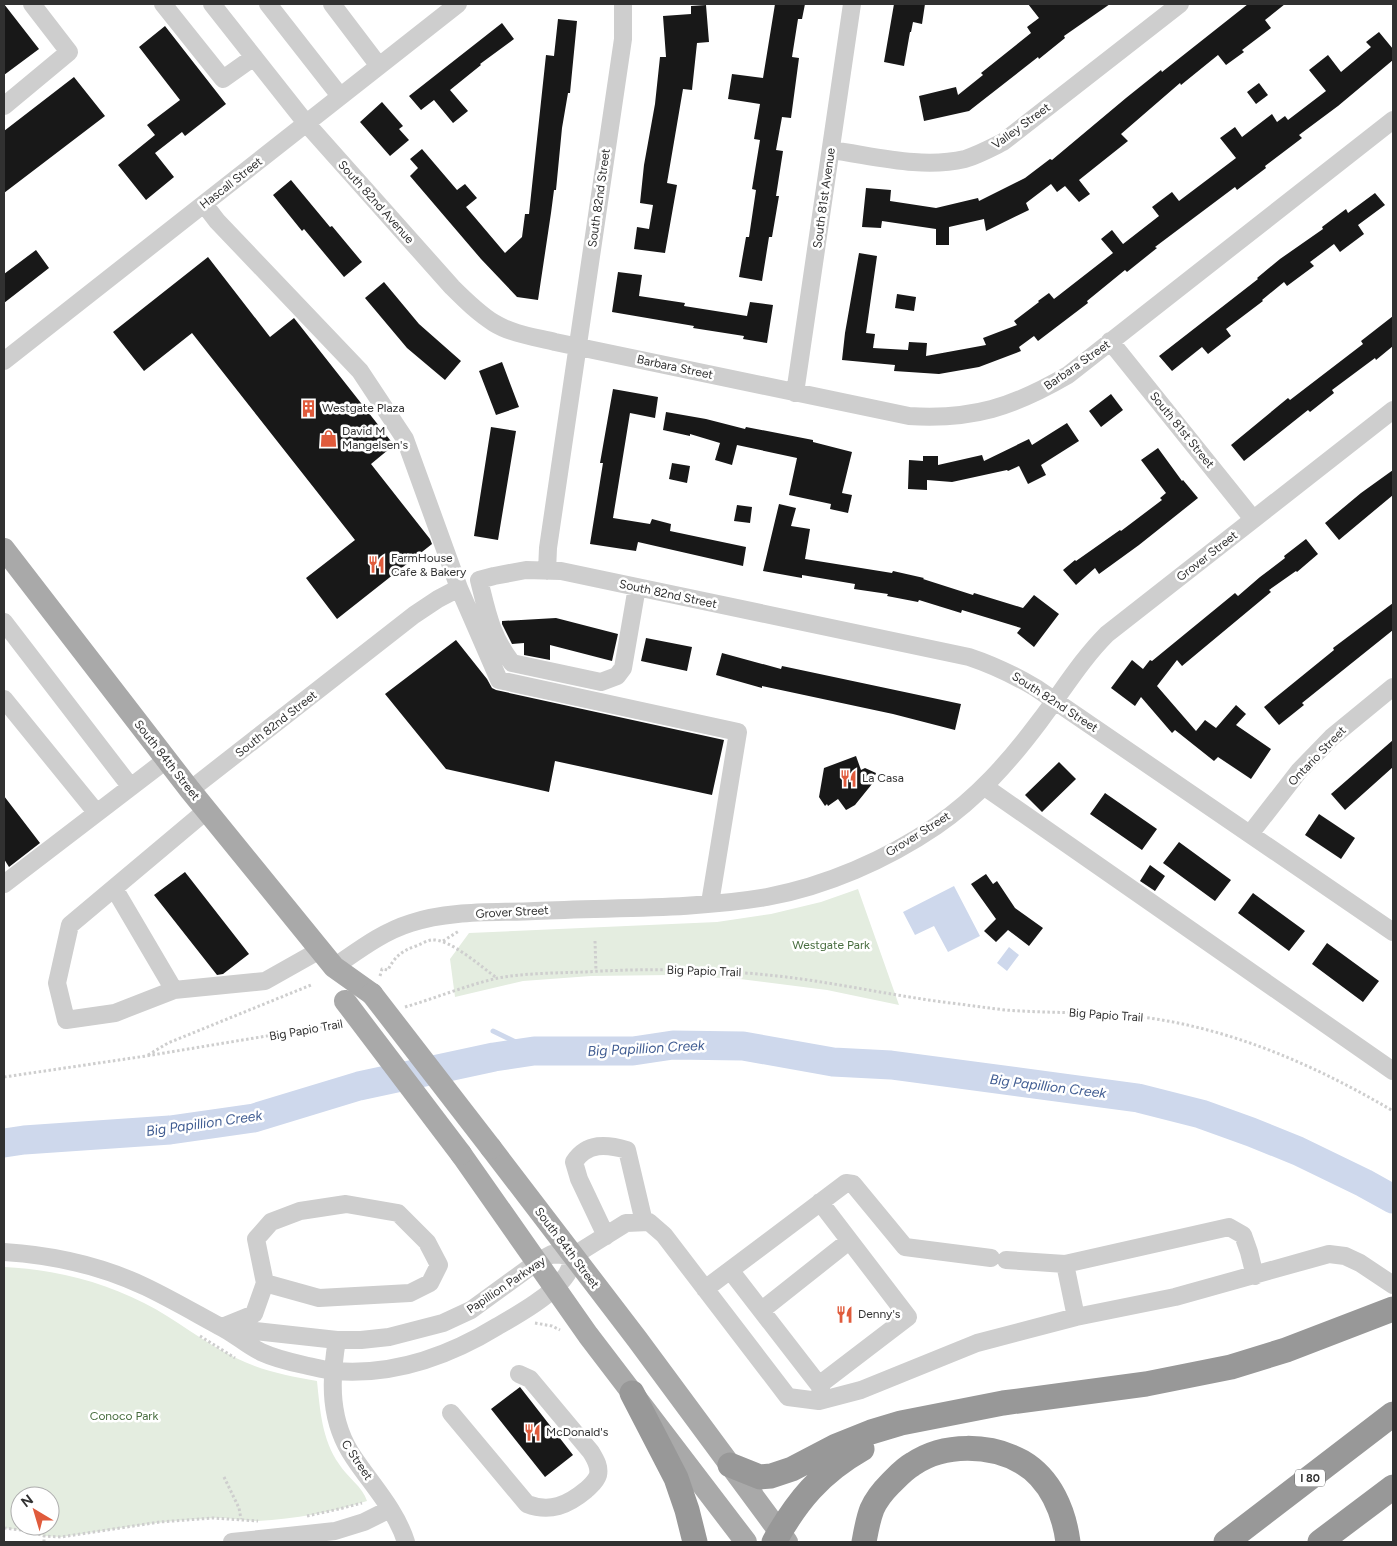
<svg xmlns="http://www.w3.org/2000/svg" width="1397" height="1546" font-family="Figtree,sans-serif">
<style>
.green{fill:#e4ede0;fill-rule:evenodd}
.water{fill:#ced8ec}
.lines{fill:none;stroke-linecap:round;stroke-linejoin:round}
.stream{stroke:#ced8ec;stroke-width:5}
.river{stroke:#ced8ec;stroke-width:29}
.building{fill:#181818}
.path{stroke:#cecece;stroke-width:3;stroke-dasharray:2.5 2.5;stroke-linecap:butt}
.minor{stroke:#cecece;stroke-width:18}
.major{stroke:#a9a9a9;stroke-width:22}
.highway{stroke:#989898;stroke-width:25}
.major-bridge{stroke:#a9a9a9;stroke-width:22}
.labels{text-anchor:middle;stroke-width:5;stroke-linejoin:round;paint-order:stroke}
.shield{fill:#fff;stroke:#6f6f6f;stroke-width:1}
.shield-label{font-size:11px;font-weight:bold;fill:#313131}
.street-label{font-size:12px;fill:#313131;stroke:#fff}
.poi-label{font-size:12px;fill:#313131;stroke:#fff;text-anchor:start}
.park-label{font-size:12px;fill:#486d3f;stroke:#fff}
.water-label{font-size:14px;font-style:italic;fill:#415d92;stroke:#fff}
</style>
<rect width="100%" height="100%" fill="#fff"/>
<!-- green -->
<path class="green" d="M858,889L899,1005L827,990L740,979L671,975L591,976L523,981L455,997L450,959L469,933L717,922L771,914L821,902Z
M4,1267C52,1269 101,1281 144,1303C176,1319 204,1343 236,1358C262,1371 288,1376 317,1381C320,1410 322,1440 339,1464C347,1477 363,1487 367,1501C332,1512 295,1519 258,1521C243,1521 228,1517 213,1518C162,1520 111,1530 61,1537L44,1536L28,1531L4,1528ZM20,1496H50V1526H20Z"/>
<!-- water -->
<path class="water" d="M954,886L980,936L948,952L934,926L915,935L903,912Z
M1009,947L1019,955L1007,971L997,963Z"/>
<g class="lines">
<!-- stream -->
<path class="stream" d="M493,1031L534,1051"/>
<!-- river -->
<path class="river" d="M4,1143L24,1140L170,1130L254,1118L359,1086L494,1057L534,1051H633L673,1045L743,1046L833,1062L891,1065L1138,1098L1201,1114L1251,1132L1298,1151L1364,1183L1393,1199"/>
</g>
<!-- building -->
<path class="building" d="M4,4L39,49L4,75Z
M775,4H805L802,19H798L792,57L799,58L791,118L782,117L776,150L783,151L776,196H779L772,237H769L762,281L739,277L746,237H749L756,190L752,189L760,140L754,139L760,104L728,99L732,74L763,78Z
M894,4H925L922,24L913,22L911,32H910L904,66L884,62Z
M1028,4H1110L1064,36L1065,38L1039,59L1038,57L969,111L924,121L919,96L956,87L958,95L983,75L981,73L1031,33L1027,27L1039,18Z
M1248,4H1285L1265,20L1271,28L1242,50L1244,52L1226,65L1218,55L1181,85L1180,83L1121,134L1128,141L1079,180L1090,194L1079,202L1065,186L1057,192L1051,184L1026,203L1029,210L986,231L984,219L949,227V245H936V229L882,221L881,228L862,227L866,188L891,190L890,201L936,208L978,198L979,201L1025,178L1050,159L1052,160L1126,98L1161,70L1162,72Z
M706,5L709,42L697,43L692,90L683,89L667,183L677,185L665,253L634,249L637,227L649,229L653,205L640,203L644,165L655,104L660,57H666L663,16L691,14V6Z
M558,19L577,21L570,93H568L562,128L556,190H554L551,213L538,300L517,297L481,259L410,176L418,168L410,159L422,149L457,190L465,184L477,198L466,207L505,253L522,237L525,214H529L546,55L554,56Z
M502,23L514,39L480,64L481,65L450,90L468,111L453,123L434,100L421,110L409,96Z
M165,26L226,104L185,136L182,132L155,153L174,177L146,200L118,165L155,135L147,125L180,100L139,47Z
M1379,32L1393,49V60L1338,106L1299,135L1302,138L1265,166L1266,168L1237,190L1235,187L1155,247L1157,248L1127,272L1125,270L1087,301L1088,303L1038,341L1034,336L1019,347L1021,351L979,367L939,374L894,371L895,365L842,360L845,333L859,253L877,256L866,333L875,334L873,348L908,350L909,342L927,343L926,356L986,345L983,338L1017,325L1014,321L1039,302L1038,301L1049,293L1054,299L1113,253L1101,239L1112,230L1123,244L1159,216L1152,207L1172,192L1179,201L1236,158L1220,138L1235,127L1242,137L1272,114L1277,122L1285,116L1288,120L1326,91L1309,70L1328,55L1341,72L1371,47L1366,42Z
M74,77L105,116L4,193V131Z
M1259,83L1268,95L1256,104L1247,92Z
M382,102L403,126L399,129L409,140L390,156L360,122Z
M291,180L330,227L332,226L362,262L344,277L304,229L302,231L273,195Z
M1375,193L1385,205L1358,225L1364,234L1340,252L1334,244L1310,262L1314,266L1287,286L1284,282L1262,300L1263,301L1226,329L1231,336L1208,354L1202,347L1172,371L1159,356L1258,279L1257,278L1280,259L1323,229L1322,227L1346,209L1348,213Z
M36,250L49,268L4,303V274Z
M208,257L270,337L294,318L394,445L371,464L430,539L432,544L337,619L306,578L355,540L192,333L144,371L113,332Z
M618,272L642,275L639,296L685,303L684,306L747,316L750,302L773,305L767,343L743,339L744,336L693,328L694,326L612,312Z
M384,282L419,324L461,361L445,380L407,348L365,298Z
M897,294L916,297L914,311L895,308Z
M1393,316V346L1376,360L1375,358L1332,390L1334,393L1310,412L1308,410L1244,461L1231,445L1288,398L1290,400L1363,344L1361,341Z
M502,362L519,407L496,415L479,371Z
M613,389L658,397L655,418L630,413L613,518L650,524L652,519L671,524L670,531L746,547L743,566L638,542L636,551L590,544L603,463H600Z
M1111,394L1123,410L1101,427L1089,411Z
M666,412L706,419L745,429L746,427L813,440V442L852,452L842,493L852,495L848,513L830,509L831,504L789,495L797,458L737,445L732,465L715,460L720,443L690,434V436L663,430Z
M1067,423L1079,441L1041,465L1046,475L1028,484L1019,466L1008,471L1007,470L952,482L927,480V490L908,489L909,460L923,461V456H938V465L982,455L984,461L1029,439L1032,445Z
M491,427L516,431L498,540L474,536Z
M1158,448L1182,481L1183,480L1198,498L1139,545L1099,574L1095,568L1076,585L1063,570L1075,560L1076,561L1120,530L1121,531L1162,500L1160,498L1166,493L1141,460Z
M672,463L690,466L687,483L669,479Z
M1393,470V495L1339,540L1325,523L1361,493Z
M779,504L796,508L791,526L810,529L805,559L892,573L893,571L924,578L923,579L973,595L974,593L1023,608L1034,595L1059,614L1034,647L1017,633L1021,628L962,610L961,613L919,600L918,602L887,596L888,594L854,589L855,584L802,575V578L763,571Z
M737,505L752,507L750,523L734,521Z
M1306,539L1318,554L1297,572L1296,571L1269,590L1271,592L1182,666L1177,660L1157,686L1196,731L1205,720L1216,728L1236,705L1246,714L1236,725L1271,749L1251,779L1218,757L1214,761L1175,730L1172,733L1141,697L1135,706L1111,688L1132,660L1143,669L1150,660L1152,661L1235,593L1238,596L1260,577L1285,558L1284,556Z
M1393,603V630L1302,703L1304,705L1279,725L1264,707L1334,650L1333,648Z
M556,618L618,634L612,661L550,645V660L524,655V643L512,644L502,624V621Z
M646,638L692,647L687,671L641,661Z
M456,640L487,679L492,688L496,690L724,740L712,795L555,761L549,792L446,769L385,694Z
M722,653L781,669L782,666L961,704L955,730L893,714L762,686V688L716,675Z
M1393,740V767L1345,810L1331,794Z
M856,756L861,770L865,768L876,773L872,784L855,805L848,809L846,810L838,799L828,806L827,804L825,806L819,797L824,768Z
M1059,762L1076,779L1042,812L1025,795Z
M1105,793L1157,829L1142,850L1090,814Z
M4,796L40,843L9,867L4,859Z
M1319,814L1355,838L1341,859L1305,835Z
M1179,842L1231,880L1215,901L1163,863Z
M1150,865L1165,876L1155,891L1140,881Z
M185,872L249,954L223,974L217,975L154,895Z
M986,874L993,884L997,881L1015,908L1043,928L1029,946L1008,930L996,942L984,931L996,919L971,884Z
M1253,893L1305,931L1289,951L1238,913Z
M1327,943L1379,981L1363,1002L1312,964Z
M520,1387L573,1455L545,1477L491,1409Z"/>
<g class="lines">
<!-- path -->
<path class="path" d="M443,941L459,931
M595,941L596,971
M380,976L382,969L388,970C395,956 402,951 416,946C421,944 426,941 431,940C450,938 481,967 497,978
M405,1007C436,998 467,985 498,978C526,973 556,973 584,972C649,968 714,969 778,976C839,983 898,997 959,1004C974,1006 989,1008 1005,1010C1057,1014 1110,1011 1162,1020C1244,1034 1322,1069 1393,1111
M148,1055L168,1043L311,985
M4,1077L146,1056L339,1024
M535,1323L552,1326L560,1330
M200,1336L235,1358
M224,1477L239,1508L241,1519
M307,1516L339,1509L362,1503
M4,1528L29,1531L44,1536L61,1537L160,1522L213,1518L258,1521
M44,1542V1536"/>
<!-- minor -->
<path class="minor" d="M163,4L223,79L254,57
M212,4L306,123L452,287C465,300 478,313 494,323C512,334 535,337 555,342L909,416C973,420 1013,407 1068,375L1393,120
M268,4L340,96
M332,4L379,66
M4,106L69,52L32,4
M831,150C875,156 921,169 965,159C978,155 991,148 1003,142L1180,4
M204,204L217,221L360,371L405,439L459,588L499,680L738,732L710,903
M1110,341L1253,519
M4,361L458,4
M795,393L852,4
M547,571L548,548L623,39V4
M637,587L623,668L617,676L601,682L512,663C491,636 487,612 479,580L494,576L526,570L561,571L969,657C993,665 1014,675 1036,688L1393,932
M4,622L130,786
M4,699L96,812
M985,787L1393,1071
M190,790L414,615L438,599L459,588
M207,810L70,925L57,983L66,1020L115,1013L174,990L265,981L320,950
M1250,834L1299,771L1332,737L1393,687
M4,884L166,760
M114,888L174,990
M334,967C359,950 382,932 411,923C450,910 495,913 535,911C612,907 691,910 767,897C826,886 886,860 936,826C977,798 1009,762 1039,722C1062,692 1081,660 1107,634L1393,410
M606,1236L579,1179L574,1162C587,1142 607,1144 627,1150L644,1222
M4,1252C52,1255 102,1266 146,1287C171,1299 195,1313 219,1326C234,1333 246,1345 261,1352C274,1358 290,1362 304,1365C314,1367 324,1370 334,1371C393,1376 449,1356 498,1326C519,1314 554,1294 567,1274C570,1269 572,1262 573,1256
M573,1256L626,1223L649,1222L664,1235L788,1397L819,1401L861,1390L977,1343L1076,1317L1175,1297L1329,1254L1345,1256L1360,1263L1393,1285
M1006,1260L1065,1264L1229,1227L1243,1235L1249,1252L1255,1276
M1065,1264L1076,1317
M730,1270L819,1385L823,1396
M705,1289L846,1183L853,1184L905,1247L991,1258
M762,1310L849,1241
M222,1327L254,1314L265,1283L319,1298L410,1293L430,1283L439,1265L427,1242L398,1213L346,1204L300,1211L271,1222L256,1239L265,1283
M228,1328L337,1340H361L389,1337L443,1323L471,1310L537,1262L552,1254L573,1256
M337,1340C330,1381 329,1422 354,1458C372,1485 396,1510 406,1542
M819,1385L908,1317L820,1202
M451,1413L527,1504C550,1513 568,1505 586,1490C591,1485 596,1482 598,1475C600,1466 595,1459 591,1452L530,1379L519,1374
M232,1542L335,1531L364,1522L390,1509"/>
<!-- major -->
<path class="major" d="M4,549L190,790L334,967L372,994
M491,1148L637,1339L787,1542
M461,1154L588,1335L746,1542"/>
<!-- highway -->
<path class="highway" d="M632,1393L676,1478L687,1510L695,1542
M730,1465L760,1477L771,1476L792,1469L836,1446L871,1432L901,1423L1003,1403L1146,1384L1231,1367L1286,1350L1393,1309
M774,1542C797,1501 820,1473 862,1449
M864,1542C866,1531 868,1519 872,1509C876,1500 883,1491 890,1484C897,1477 904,1469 913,1464C944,1443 990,1444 1022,1462C1051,1479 1064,1512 1068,1542
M1226,1542L1393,1414
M1320,1542L1393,1487"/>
<!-- major-bridge -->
<path class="major-bridge" d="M372,994L491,1148
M345,1001L461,1154"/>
</g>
<!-- icons -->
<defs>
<symbol id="building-bare" viewBox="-9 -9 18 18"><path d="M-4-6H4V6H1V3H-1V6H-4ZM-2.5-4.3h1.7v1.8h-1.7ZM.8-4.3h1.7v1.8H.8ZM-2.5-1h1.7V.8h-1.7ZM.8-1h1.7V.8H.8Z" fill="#e05b3c" stroke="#fff" stroke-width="2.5" paint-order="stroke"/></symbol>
<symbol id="shop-bare" viewBox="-9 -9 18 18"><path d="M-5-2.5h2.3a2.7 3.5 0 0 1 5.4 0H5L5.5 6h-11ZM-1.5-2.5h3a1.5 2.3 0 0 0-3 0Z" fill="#e05b3c" stroke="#fff" stroke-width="2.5" paint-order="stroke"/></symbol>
<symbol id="restaurant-bare" viewBox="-9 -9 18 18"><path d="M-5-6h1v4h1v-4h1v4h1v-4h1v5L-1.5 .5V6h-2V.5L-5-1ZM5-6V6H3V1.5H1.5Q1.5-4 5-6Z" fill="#e05b3c" stroke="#fff" stroke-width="2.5" paint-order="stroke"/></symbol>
</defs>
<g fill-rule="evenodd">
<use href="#building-bare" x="296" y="396" width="25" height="25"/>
<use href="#shop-bare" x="316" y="426" width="25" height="25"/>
<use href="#restaurant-bare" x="364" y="552" width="25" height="25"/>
<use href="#restaurant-bare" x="836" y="766" width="25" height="25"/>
<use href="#restaurant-bare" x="832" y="1302" width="25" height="25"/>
<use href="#restaurant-bare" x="520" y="1420" width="25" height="25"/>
</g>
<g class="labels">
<!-- shield labels -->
<rect class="shield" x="1295" y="1469.5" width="30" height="17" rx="4"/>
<g class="shield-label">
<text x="1310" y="1482">I 80</text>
</g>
<!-- street labels -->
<g class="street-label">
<text transform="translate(1021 126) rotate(-36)" y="4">Valley Street</text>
<text transform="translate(231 183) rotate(-38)" y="4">Hascall Street</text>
<text transform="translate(599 198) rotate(-82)" y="4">South 82nd Street</text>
<text transform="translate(824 198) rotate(-82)" y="4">South 81st Avenue</text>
<text transform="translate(376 202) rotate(48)" y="4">South 82nd Avenue</text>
<text transform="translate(1077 365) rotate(-35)" y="4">Barbara Street</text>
<text transform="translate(675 367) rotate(12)" y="4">Barbara Street</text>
<text transform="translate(1182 430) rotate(51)" y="4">South 81st Street</text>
<text transform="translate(1207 556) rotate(-38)" y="4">Grover Street</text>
<text transform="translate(668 594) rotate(12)" y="4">South 82nd Street</text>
<text transform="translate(1055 702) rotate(33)" y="4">South 82nd Street</text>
<text transform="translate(276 724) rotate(-38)" y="4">South 82nd Street</text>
<text transform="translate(1317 756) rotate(-46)" y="4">Ontario Street</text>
<text transform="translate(167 760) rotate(52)" y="4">South 84th Street</text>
<text transform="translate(918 834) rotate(-32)" y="4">Grover Street</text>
<text transform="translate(512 912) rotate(-3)" y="4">Grover Street</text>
<text transform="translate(704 971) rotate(2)" y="4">Big Papio Trail</text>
<text transform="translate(1106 1015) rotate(4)" y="4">Big Papio Trail</text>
<text transform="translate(306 1030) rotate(-10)" y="4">Big Papio Trail</text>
<text transform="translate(567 1248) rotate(53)" y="4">South 84th Street</text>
<text transform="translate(506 1285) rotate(-34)" y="4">Papillion Parkway</text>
<text transform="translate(357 1460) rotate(56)" y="4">C Street</text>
</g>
<!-- poi labels -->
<g class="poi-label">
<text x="322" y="412">Westgate Plaza</text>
<text x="342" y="435">David M<tspan x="342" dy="14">Mangelsen's</tspan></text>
<text x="391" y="562">FarmHouse<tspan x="391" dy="14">Cafe &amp; Bakery</tspan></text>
<text x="862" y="782">La Casa</text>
<text x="858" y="1318">Denny's</text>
<text x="546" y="1436">McDonald's</text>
</g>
<!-- park labels -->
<g class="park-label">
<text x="831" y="949">Westgate Park</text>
<text x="124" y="1420">Conoco Park</text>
</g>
<!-- water labels -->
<g class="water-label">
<text transform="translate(646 1048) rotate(-3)" y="5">Big Papillion Creek</text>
<text transform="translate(1048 1086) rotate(7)" y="5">Big Papillion Creek</text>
<text transform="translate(204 1123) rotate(-8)" y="5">Big Papillion Creek</text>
</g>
</g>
<!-- border -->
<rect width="1397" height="1546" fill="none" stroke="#313131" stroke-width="10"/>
<!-- north arrow -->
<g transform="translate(35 1511) rotate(322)"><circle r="24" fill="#ffffff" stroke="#adadad"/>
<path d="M0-4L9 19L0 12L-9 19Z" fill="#e05b3c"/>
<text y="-8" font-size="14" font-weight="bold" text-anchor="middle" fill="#313131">N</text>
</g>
</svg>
